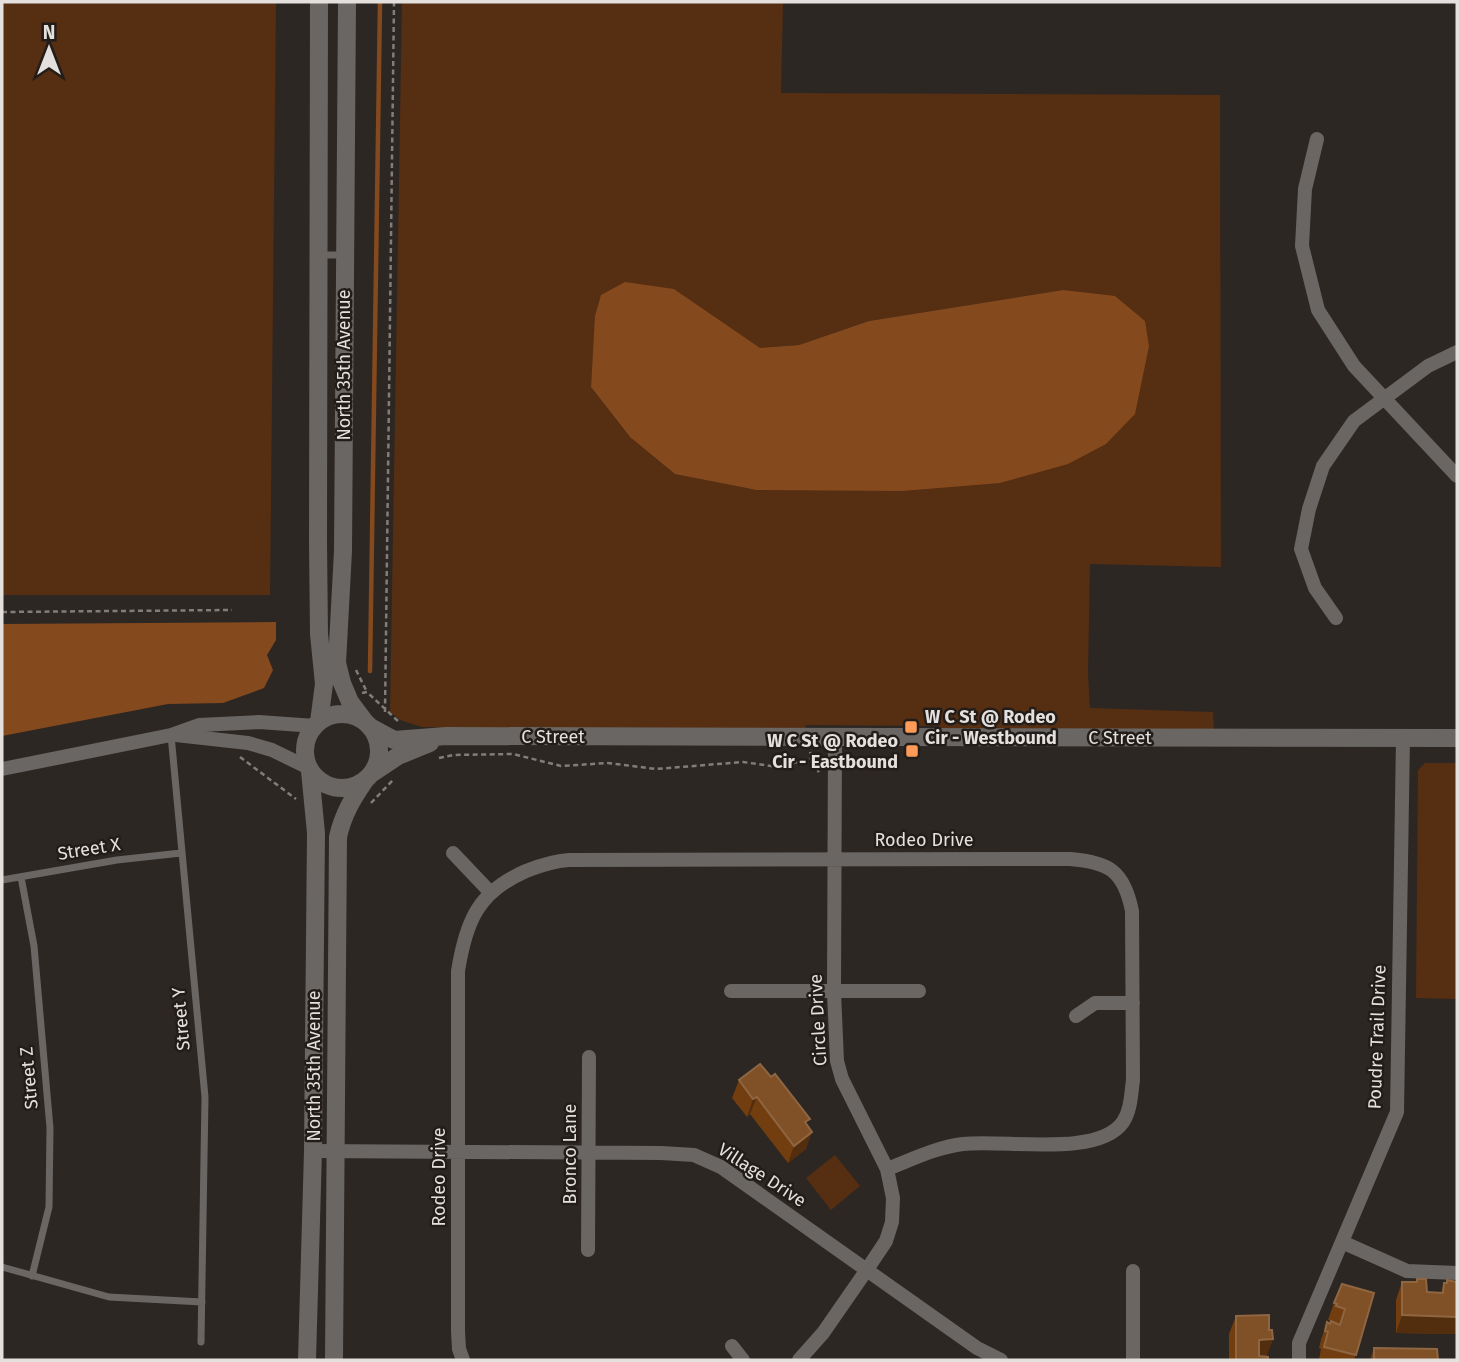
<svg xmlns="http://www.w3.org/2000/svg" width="1459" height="1362" font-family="'Fira Sans',sans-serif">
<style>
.green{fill:#562e12;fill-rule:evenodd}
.water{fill:#85491e}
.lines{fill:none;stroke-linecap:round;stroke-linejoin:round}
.stream{stroke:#85491e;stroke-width:4.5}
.path{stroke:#827d79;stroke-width:2.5;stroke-dasharray:5 3.5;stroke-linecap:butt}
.service{stroke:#696664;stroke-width:7}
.minor{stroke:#696664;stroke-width:14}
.tertiary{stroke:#696664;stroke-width:18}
.wall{fill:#733e0f}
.shaded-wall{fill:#522e0e}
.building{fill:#805026;stroke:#8f6642;stroke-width:2}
.poi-dot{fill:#fe9b58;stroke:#231d19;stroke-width:2.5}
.labels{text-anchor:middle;stroke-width:5;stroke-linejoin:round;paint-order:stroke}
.street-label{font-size:18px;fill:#e4e0dd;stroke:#231d19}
.poi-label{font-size:18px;font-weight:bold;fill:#e4e0dd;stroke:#231d19;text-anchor:start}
</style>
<rect width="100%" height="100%" fill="#2d2723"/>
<!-- green -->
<path class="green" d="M2,2H274L276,4L270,595H2Z
M402,2H783L781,93L1220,95L1221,567L1090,564L1088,674L1090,708L1213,712L1214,729H940L939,726L806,725L805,730H581L422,727L400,720L390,712ZM674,289L759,348L799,345L869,321L1063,290L630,437L591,387L593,357Z
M1425,763H1457V999L1416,998L1418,770Z
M835,1155L860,1186L831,1210L806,1178Z"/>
<!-- water -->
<path class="water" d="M625,282L674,289L760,348L799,345L869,321L1063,290L1115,296L1145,321L1149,346L1135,414L1106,444L1068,464L1000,483L902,491L757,490L675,474L630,437L591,387L595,316L601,295Z
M276,622V640L267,655L273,670L264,688L223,703L168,704L2,736V624Z"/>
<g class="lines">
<!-- stream -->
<path class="stream" d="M370,671L380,2"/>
<!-- path -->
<path class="path" d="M2,612L232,610
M356,670L367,692
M362,693L367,692L399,722
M385,712L394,2
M810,752L820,775
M240,757L296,799
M439,758L453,755L513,754L561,766L608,763L656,769L743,762L778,767L813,758
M371,803L393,780"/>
<!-- service -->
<path class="service" d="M318,255H344
M171,735L205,1097L201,1342
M21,877L34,946L50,1128L49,1207L32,1276
M2,880L117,860L181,853
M2,1267L109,1297L202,1302"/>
<!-- minor -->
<path class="minor" d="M1317,139L1305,189L1302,246L1318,310L1354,366L1457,476
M1336,618L1315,588L1301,549L1309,509L1323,466L1354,421L1428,366L1457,352
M176,735L248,743L272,750L309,768
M2,769L171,735L199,725L259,722L315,726
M453,853L490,892
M731,991H919
M1076,1016L1095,1003H1133
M313,1151L661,1153L694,1155L721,1167L977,1348L1001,1360
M1342,1242L1407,1271L1457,1273
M588,1250L589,1057
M1133,1271V1360
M732,1346L743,1360
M463,1360L459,1349L458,1331V971C466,921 478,892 526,871C541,865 553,861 569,860L1070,859C1109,862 1124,871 1132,911L1133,1080C1131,1094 1131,1110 1123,1122C1098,1158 1004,1139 963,1144C937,1147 911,1160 887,1169
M799,1360L823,1333L866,1271L886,1241L892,1222L893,1198L887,1169L842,1079L837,1061L834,992L835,738
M1299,1360V1343L1397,1112L1403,738"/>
<!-- tertiary -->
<path class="tertiary" d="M319,2L318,543L319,634L324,684L319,722
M347,2L343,551L337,663L342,683L350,702L365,722
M305 751a37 37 0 1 1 74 0a37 37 0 1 1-74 0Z
M370,727L394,740L446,736L1457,738
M371,774L398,756L430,743
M307,1360L313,1151L316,833L310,771
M334,1360L338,837C343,814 353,798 366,779"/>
</g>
<!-- wall -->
<path class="wall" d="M739,1080L807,1125L806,1149L788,1163L750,1114L747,1117L732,1098Z
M1447,1280L1457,1282V1334L1396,1333V1300L1402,1282L1427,1292L1441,1293L1444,1283H1446Z
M1374,1293L1354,1360H1319L1321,1349L1319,1348L1321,1340L1327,1322L1330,1324L1331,1321L1328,1320L1334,1303Z
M1236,1316L1269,1330L1273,1339L1266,1357L1268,1360H1272H1229V1334Z
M1374,1348L1438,1360H1370Z"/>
<!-- shaded-wall -->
<path class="shaded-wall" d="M757,1097L750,1114L747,1117L753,1099Z
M812,1132L806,1149L788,1163L794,1146Z
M1402,1315L1457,1317V1334L1396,1333Z
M1273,1339L1266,1357L1253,1358L1259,1340Z"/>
<!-- building -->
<path class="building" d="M760,1064L771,1077L775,1074L810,1119L805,1122L812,1132L794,1146L757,1097L753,1099L739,1080Z
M1417,1279H1426L1427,1292L1443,1293L1444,1283H1447V1280L1457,1282V1317L1402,1315V1282H1417Z
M1342,1284L1374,1293L1356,1355L1324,1347L1328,1332L1325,1331L1327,1322L1330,1324L1331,1321L1340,1325L1345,1309L1336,1306L1337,1304L1334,1303Z
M1269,1315V1330H1272L1273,1339L1259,1340V1356L1268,1357V1360H1272H1236V1316Z
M1374,1348L1437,1349L1438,1360H1374Z"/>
<!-- markers -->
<g class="poi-dot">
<rect x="904" y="720" width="14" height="14" rx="3.5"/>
<rect x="905" y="744" width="14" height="14" rx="3.5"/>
</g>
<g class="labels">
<!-- street labels -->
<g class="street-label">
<text transform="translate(344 365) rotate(-90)" y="6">North 35th Avenue</text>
<text x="553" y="743">C Street</text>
<text x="1120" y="744">C Street</text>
<text x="924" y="846">Rodeo Drive</text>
<text transform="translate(89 849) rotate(-9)" y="6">Street X</text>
<text transform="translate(181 1019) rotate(-95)" y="6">Street Y</text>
<text transform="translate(818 1020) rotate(-93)" y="6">Circle Drive</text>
<text transform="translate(1377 1037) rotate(-88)" y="6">Poudre Trail Drive</text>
<text transform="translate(314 1066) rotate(-90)" y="6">North 35th Avenue</text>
<text transform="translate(29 1078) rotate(-95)" y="6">Street Z</text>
<text transform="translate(570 1154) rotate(-90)" y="6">Bronco Lane</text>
<text transform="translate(762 1175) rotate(33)" y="6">Village Drive</text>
<text transform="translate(439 1177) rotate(-90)" y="6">Rodeo Drive</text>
</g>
<!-- poi labels -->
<g class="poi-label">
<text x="925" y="723">W C St @ Rodeo<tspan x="925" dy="21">Cir - Westbound</tspan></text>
<text x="898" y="747" text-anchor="end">W C St @ Rodeo<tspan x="898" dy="21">Cir - Eastbound</tspan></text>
</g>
</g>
<!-- border -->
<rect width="1459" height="1362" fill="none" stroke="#e4e0dd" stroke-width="7"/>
<!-- north arrow -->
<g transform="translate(49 49)" stroke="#231d19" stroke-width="5" paint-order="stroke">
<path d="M0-5L12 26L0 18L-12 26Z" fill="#e4e0dd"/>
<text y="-10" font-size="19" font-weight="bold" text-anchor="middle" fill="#e4e0dd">N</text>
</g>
</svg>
